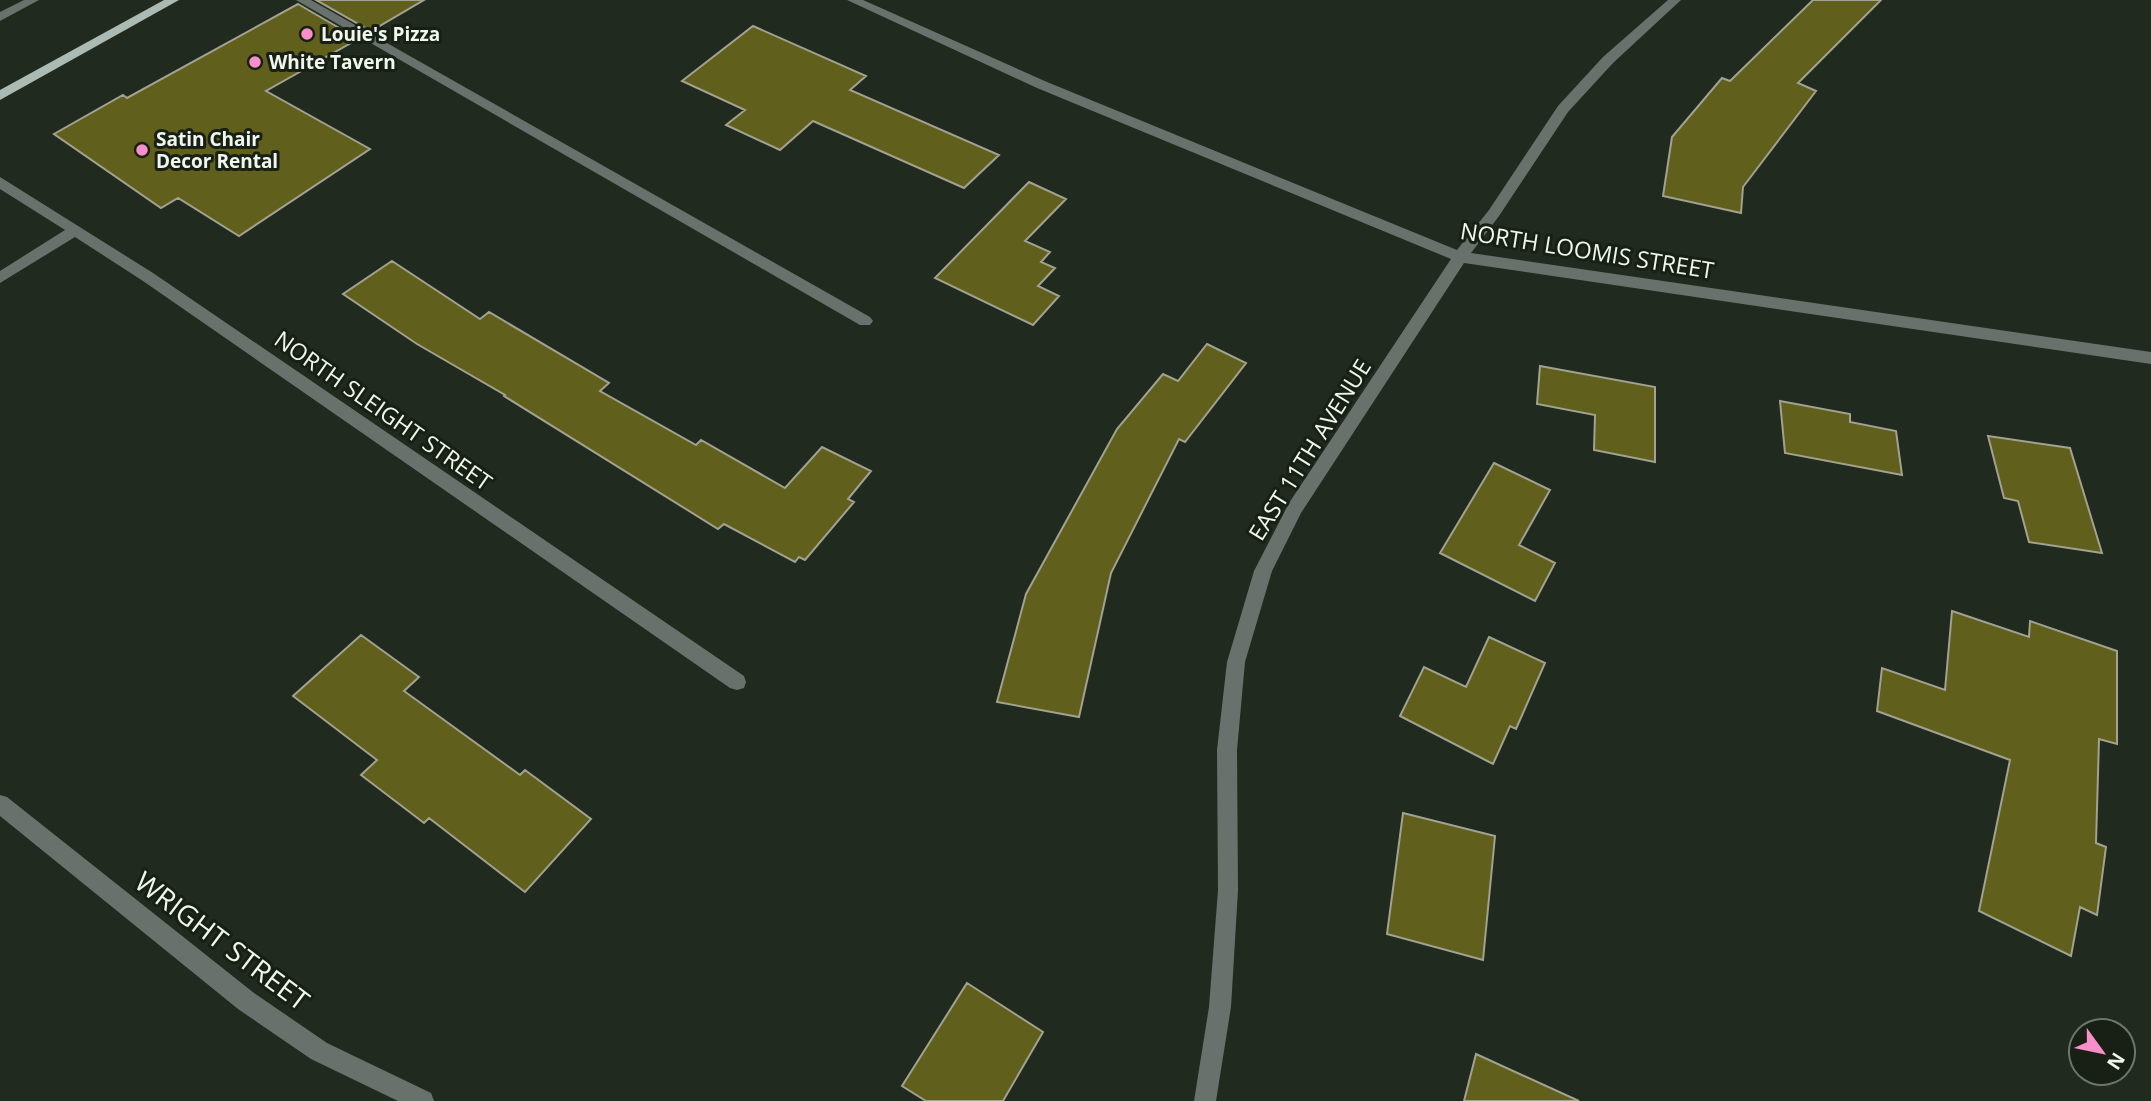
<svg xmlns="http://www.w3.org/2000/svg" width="2151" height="1101" font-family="'Open Sans',sans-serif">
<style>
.building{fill:#605f1b;stroke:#a1a291;stroke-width:2}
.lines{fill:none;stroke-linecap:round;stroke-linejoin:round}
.minor{fill:#69716d;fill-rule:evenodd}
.major{fill:#abbbb4;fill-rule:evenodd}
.poi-dot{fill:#f98fc9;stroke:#182015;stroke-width:2.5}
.labels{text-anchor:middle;stroke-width:6;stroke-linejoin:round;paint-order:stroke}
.far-poi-label{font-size:19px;font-weight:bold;fill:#f0f6ee;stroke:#182015;text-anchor:start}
.street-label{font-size:23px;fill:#f0f6ee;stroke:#182015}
.near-street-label{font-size:28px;fill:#f0f6ee;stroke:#182015}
</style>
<rect width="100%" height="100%" fill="#212a1e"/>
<!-- building -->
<path class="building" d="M316,0H424L371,31Z
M1813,0H1881L1798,83L1816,91L1743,187L1741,213L1663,196L1672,137L1722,78L1730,81Z
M298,4L358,39L266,91L370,149L239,236L178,198L161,208L54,134L123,95L127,98Z
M753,26L866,76L850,90L999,155L964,188L813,121L780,150L726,125L745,110L682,81Z
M1029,182L1066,199L1025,241L1050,252L1041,262L1055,268L1038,286L1059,296L1033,325L935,278Z
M392,261L480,319L489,312L609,383L600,391L696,445L701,440L785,488L822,447L871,471L848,499L854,502L805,560L799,557L795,562L724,524L718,529L504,396L505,395L417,344L343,294Z
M1207,344L1246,363L1185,442L1179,439L1111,573L1079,717L997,702L1026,594L1117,429L1163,374L1178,381Z
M1540,366L1655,387V462L1594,450L1595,415L1537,404Z
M1780,401L1850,414V422L1896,431L1902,475L1785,453Z
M1988,436L2070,448L2102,553L2029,542L2018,501L2004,498Z
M1494,463L1550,490L1519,545L1555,563L1535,601L1440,553Z
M1952,611L2029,637L2030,621L2117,651V744L2099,739L2096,843L2106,847L2097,915L2080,907L2071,956L1979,911L2010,760L1877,711L1882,668L1945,690Z
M361,635L419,677L404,691L520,775L525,770L591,819L525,892L429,818L424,823L361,775L377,760L293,696Z
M1489,637L1545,663L1516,729L1510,726L1493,764L1400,716L1424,667L1466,687Z
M1403,813L1495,836L1483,960L1387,934Z
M967,983L1043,1032L1003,1101H926L902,1086Z
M1476,1054L1579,1101H1464Z"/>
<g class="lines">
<!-- minor -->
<path class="minor" d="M24,0H39L0,21V12Z
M296,0H311L870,317L873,321L870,325H860Z
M847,0H863L1047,82L1457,250L1489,210L1558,106L1603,57L1668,0H1681L1613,63L1568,112L1499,216L1471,253L2151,352V364L1464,263L1301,513L1272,571L1245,662L1237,750L1238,890L1231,1007L1216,1101H1194L1209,1007L1218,890L1217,750L1227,662L1254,571L1289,503L1451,259L1037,88Z
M0,177L153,273L744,676L746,682L744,688L737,690L730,688L143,281L75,237L0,283V271L65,230L0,189Z
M0,795L7,797L254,993L327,1043L431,1093L434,1101H398L311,1059L238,1009L0,816Z"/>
<!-- major -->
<path class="major" d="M164,0H179L0,100V90Z"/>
</g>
<!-- markers -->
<g class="poi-dot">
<circle cx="307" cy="34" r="7"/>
<circle cx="255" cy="62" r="7"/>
<circle cx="142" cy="150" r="7"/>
</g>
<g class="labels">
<!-- far-poi labels -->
<g class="far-poi-label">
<text x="321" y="41">Louie's Pizza</text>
<text x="269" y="69">White Tavern</text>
<text x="156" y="146">Satin Chair<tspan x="156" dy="22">Decor Rental</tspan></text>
</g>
<!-- street labels -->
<g class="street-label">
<text transform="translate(1587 251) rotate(9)" y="8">NORTH LOOMIS STREET</text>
<text transform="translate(383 411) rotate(35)" y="8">NORTH SLEIGHT STREET</text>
<text transform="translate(1310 450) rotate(-58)" y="8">EAST 11TH AVENUE</text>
</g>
<!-- near-street labels -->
<g class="near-street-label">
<text transform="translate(222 941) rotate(37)" y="10">WRIGHT STREET</text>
</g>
</g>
<!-- north arrow -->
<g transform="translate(2102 1052) rotate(123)"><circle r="33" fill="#182015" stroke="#6e766c" stroke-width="2"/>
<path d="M0-5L12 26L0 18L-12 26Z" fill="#f98fc9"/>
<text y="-10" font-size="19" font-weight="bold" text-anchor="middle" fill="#f0f6ee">N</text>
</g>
</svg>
